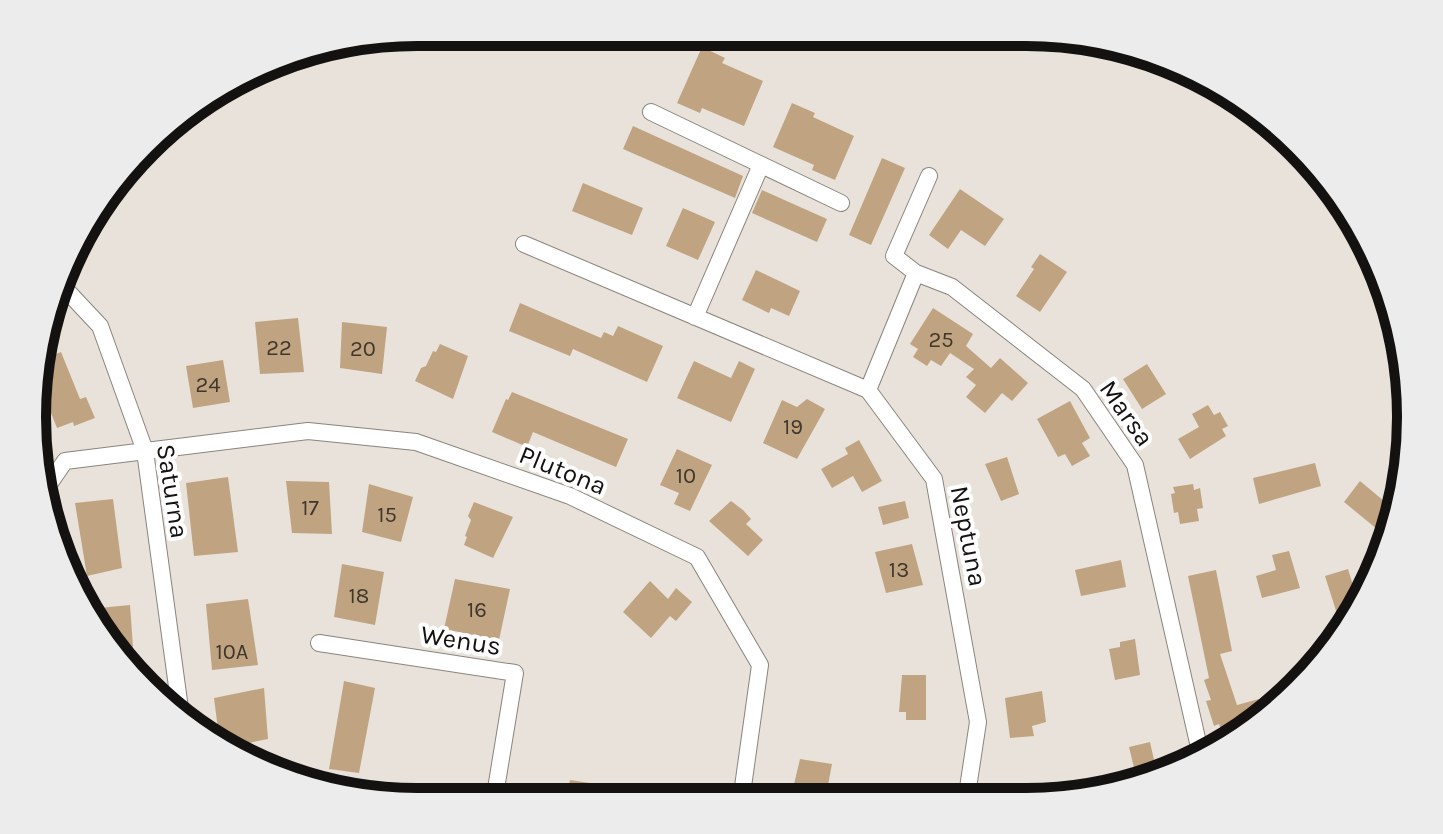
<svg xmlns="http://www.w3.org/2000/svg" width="1443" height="834" font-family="Karla,sans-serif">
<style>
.building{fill:#c0a481}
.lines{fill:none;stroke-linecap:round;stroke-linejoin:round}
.minor-casing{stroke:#8a847d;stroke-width:18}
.minor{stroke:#fff;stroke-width:16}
.labels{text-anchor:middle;stroke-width:8;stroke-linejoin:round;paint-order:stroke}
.number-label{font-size:22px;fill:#3f362c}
.street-label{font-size:26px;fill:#141210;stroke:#fff}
.rim{fill:none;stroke:#141210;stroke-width:10}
</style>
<rect width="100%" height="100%" fill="#e8e2da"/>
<!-- building -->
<path class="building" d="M702,47L725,58L722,63L763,81L744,126L702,108L700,113L677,103Z
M792,103L815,113L813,117L854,136L835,180L812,170L814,165L773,147Z
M633,126L743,176L735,198L623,149Z
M882,158L905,168L871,245L849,235Z
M583,183L643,208L632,235L572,211Z
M960,189L1004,219L985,246L961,230L948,249L929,235Z
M762,190L827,219L817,242L752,213Z
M683,208L715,222L698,260L666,246Z
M1040,254L1067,272L1040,312L1016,296L1034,269L1031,267Z
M756,270L800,291L789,316L771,308L769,313L742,300Z
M520,303L601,338L604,332L613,336L618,326L663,346L647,382L573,349L570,356L509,331Z
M933,308L973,334L966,346L991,368L1000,358L1028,383L1012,401L1002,393L985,413L966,397L976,385L966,377L974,369L950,353L941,366L931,360L927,366L913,357L918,349L910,344Z
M298,318L304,372L260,374L255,322Z
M342,322L387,327L382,374L340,368Z
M440,344L468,356L453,399L415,381L421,368L426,366L433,351L436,352Z
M61,352L80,399L86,397L95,418L74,426L73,422L57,428L47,403L38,394L41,360Z
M223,360L230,402L193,408L186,366Z
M694,361L731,378L739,361L755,369L731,422L677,398Z
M1147,364L1166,394L1142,409L1123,379Z
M512,392L628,439L616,467L533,432L527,447L492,432L506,399L508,400Z
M807,399L825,409L797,459L763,443L782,400L797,407Z
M1070,401L1090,438L1082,443L1090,456L1072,466L1065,454L1058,457L1037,419Z
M1208,405L1214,415L1220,412L1228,426L1222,429L1226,436L1190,459L1178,439L1199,427L1192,414Z
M859,440L882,481L862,492L853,476L832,488L821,469L848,454L845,448Z
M677,449L712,465L690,511L674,504L679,493L660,485Z
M1007,457L1019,494L1001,501L985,464Z
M1315,463L1321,486L1259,504L1253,478Z
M228,477L238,552L194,556L186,483Z
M286,481L329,482L332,534L292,533Z
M1360,481L1396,511L1389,528L1383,534L1344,502Z
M369,484L413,497L401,542L362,532Z
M1193,484L1194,490L1200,488L1203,508L1197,509L1199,521L1180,524L1178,512L1174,513L1171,494L1175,493L1173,487Z
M113,499L122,568L87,576L75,503Z
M731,501L743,510L751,519L746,524L763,540L748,556L709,521Z
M905,501L909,518L883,525L878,507Z
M474,502L513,517L493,558L464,545L467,537L465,536L471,520L468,516Z
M912,544L923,585L886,593L875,552Z
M1289,551L1300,588L1262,598L1256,576L1276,570L1272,555Z
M1121,560L1126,587L1081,596L1075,570Z
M342,564L384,572L375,625L334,617Z
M1348,569L1358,602L1354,612L1338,617L1325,576Z
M1216,570L1232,651L1220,654L1237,705L1259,699L1262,709L1234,736L1224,739L1219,724L1214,726L1206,701L1211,700L1204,680L1209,678L1188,576Z
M455,579L510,589L499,640L444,629Z
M650,581L668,599L676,588L692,602L676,621L670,616L651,638L623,612Z
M248,599L258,665L212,670L206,604Z
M130,605L133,647L137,675L112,652L89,609Z
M1135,639L1140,675L1115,680L1109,649L1120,647V642Z
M902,675H926V720H906V712H899Z
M344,681L375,688L359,773L329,769Z
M264,688L268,739L224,748L220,745L214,698Z
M1042,691L1046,722L1032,726L1034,736L1010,738L1005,698Z
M1150,742L1156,769L1136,776L1129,747Z
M800,759L832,764L825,801H790Z
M570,780L590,783L587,801H566Z"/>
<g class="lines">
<defs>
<path id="minor" d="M651,112L841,203
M524,244L868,390L934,479L978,722L966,801
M916,273L894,256L929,176
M68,292L100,326L145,451L181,716
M695,317L761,165
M868,390L916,273L952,287L1083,389L1135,465L1201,756
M43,493L65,461L308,431L416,442L570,496L697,557L760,665L741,801
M319,643L515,673L494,801"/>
</defs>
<!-- minor casing -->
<use href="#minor" class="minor-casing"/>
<!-- minor -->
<use href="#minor" class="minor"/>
</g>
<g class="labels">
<!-- number labels -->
<g class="number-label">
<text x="941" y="347">25</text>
<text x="279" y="355">22</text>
<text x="363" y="356">20</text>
<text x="208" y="392">24</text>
<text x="793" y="434">19</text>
<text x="686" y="483">10</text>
<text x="310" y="515">17</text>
<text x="387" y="522">15</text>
<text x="899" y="577">13</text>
<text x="359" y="603">18</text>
<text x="477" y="617">16</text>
<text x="232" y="659">10A</text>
</g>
<!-- street labels -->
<g class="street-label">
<text transform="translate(1127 413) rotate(55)" y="9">Marsa</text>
<text transform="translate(563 470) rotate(22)" y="9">Plutona</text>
<text transform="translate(173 491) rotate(81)" y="9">Saturna</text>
<text transform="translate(969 536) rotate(79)" y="9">Neptuna</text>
<text transform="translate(461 640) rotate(9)" y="9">Wenus</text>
</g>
</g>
<!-- crop -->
<path d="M0 0H1443V834H0ZM417 46H1026A371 371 0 0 1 1397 417V417A371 371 0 0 1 1026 788H417A371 371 0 0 1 46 417V417A371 371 0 0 1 417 46Z" fill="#ececec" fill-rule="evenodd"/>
<path class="rim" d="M417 46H1026A371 371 0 0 1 1397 417V417A371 371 0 0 1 1026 788H417A371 371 0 0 1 46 417V417A371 371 0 0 1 417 46Z"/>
</svg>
